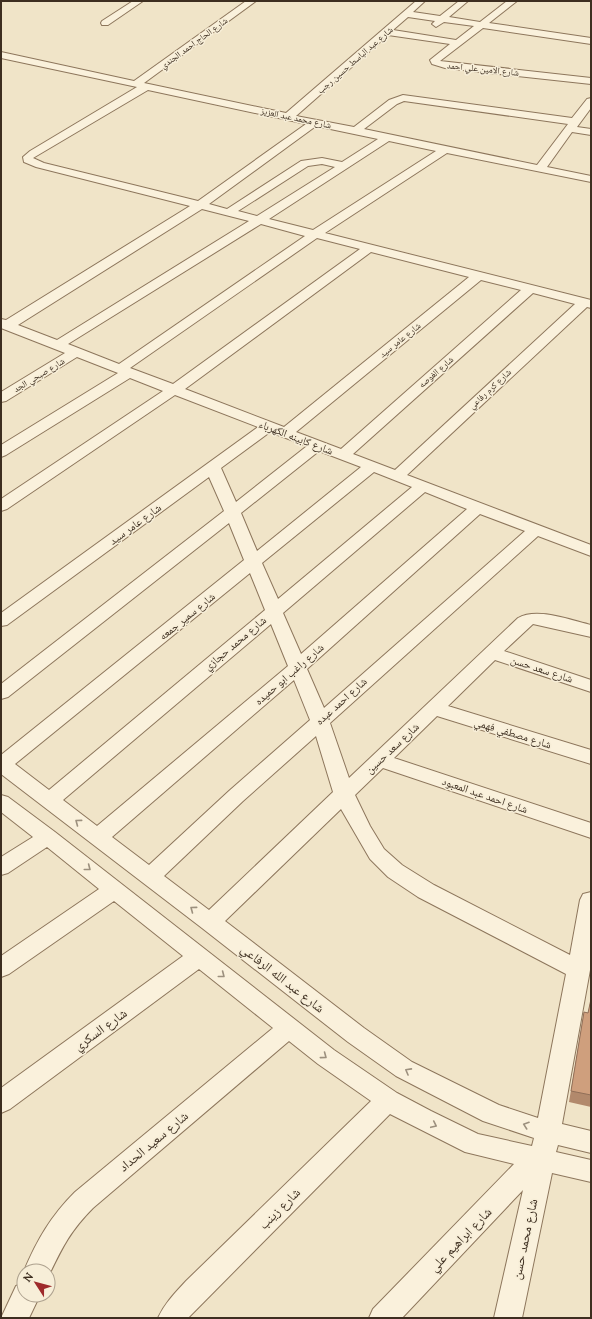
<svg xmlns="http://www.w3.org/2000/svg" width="592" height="1319" font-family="Lora,'Noto Naskh Arabic',serif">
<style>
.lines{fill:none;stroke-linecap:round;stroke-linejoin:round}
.minor-casing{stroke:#8d765c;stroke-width:2}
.minor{fill:#faf1dc;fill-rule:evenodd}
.wall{fill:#b2896c}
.building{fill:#cf9f7d;stroke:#916f58}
.oneway{stroke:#9c907e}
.labels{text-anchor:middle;stroke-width:3;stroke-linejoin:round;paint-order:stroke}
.far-street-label{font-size:9px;fill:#3d2e20;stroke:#f7eed8}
.street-label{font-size:11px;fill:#3d2e20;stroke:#f7eed8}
.near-street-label{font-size:13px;fill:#3d2e20;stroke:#f7eed8}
</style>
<rect width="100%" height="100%" fill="#f0e4c8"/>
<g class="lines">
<defs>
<path id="minor" d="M133,1H143L108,25H102L101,23L102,21Z
M246,1H256L144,83L286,113L416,1H425L413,12L440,16L459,1H468L449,17L480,22L507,1H517L489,23L591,38V44L483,28L440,61L591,78V84L445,68L432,64L430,60L450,44L388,35L296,116L354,127L389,100L403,95L572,118L587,99L591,98V108L577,127L591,129V135L572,132L547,167L591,176V182L447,153L325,233L591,300V308L587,307L407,475L591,545V556L538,536L330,723L349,778L518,618C537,607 570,620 591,625V637L533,624L504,651L591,680V692L495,660L448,706L591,750V764L437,716L394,758L591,823V838L383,768L355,795L370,826L384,849L402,865L434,885L570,955L580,900L583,894L591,892L590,970L562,1124L591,1131V1153L558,1145L556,1152L591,1160V1182L552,1173L522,1318H494L523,1190L402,1318H369L373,1309L514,1164L465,1152L390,1114L188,1318H158C165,1303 175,1293 186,1281L371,1101L318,1064L289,1041L93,1208C70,1231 62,1248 48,1277V1271H24C37,1240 51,1216 75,1192L273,1028L199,969L10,1109L1,1113V1088L183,956L114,901L9,974L1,977V956L99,889L47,847L8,873L1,875V857L33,837L1,812V795L8,797L55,832L334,1050L397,1093L431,1111L478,1134L532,1146L534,1138L483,1121L396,1076L348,1042L202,928L1,774V755L244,560L229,523L8,697L1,699V684L224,511L209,477L7,625L1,626V613L258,427L175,395L7,509L1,511V499L163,391L130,378L6,455L1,457V445L118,373L77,357L6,401L1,402V392L65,353L1,328V319L6,320L190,206L36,167L24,162L23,157L30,151L137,87L1,58V52L134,81ZM408,17L435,21L432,24L436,27L444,22L474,26L456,40L393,30ZM148,90L288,120L306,124L198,201L44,163L33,158ZM404,101L568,124L537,165L364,129L397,104ZM316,126L378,139L342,162L322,158L301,161L227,209L209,204ZM389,141L436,151L313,230L269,219ZM322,164L335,167L257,216L238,211L308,166ZM202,209L249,221L57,340L18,325ZM261,224L305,236L119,364L68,344ZM317,238L360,249L173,384L130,368ZM371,252L469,277L284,427L185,389ZM481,280L521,290L341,449L296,432ZM533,293L575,304L395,470L353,454ZM270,432L307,446L236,502L221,468ZM319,451L361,467L257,551L241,513ZM374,472L412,487L278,599L262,563ZM425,492L467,509L301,654L283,613ZM480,514L525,531L324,708L307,669ZM250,573L265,610L49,790L15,764ZM271,624L288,666L97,826L63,800ZM294,680L310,720L229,791L149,865L112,837ZM316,736L333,792L209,910L164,876L243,801ZM341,809L370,859L388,877L418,897L566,974L538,1118L499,1105L412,1062L364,1028L225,921Z
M24,1283V1295H40L29,1318H1L16,1286Z"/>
</defs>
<!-- minor casing -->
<use href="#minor" class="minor-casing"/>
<!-- minor -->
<use href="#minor" class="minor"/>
</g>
<!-- wall -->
<path class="wall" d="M591,999V1107L569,1102L584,1012L588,1013Z"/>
<!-- building -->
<path class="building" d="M591,999V1095L571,1091L584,1012L588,1013Z"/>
<!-- one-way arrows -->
<defs><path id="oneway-chevron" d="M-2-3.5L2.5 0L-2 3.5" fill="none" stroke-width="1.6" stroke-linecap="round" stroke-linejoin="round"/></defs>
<g class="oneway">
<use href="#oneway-chevron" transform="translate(78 822) rotate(-143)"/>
<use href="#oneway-chevron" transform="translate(88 868) rotate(38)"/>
<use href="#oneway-chevron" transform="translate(193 909) rotate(-143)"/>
<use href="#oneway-chevron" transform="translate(222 975) rotate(38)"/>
<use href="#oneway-chevron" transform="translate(324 1056) rotate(37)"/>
<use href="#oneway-chevron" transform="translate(408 1071) rotate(-151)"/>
<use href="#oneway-chevron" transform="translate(434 1125) rotate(25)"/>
<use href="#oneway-chevron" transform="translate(526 1125) rotate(-161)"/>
</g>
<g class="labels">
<!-- far-street labels -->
<g class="far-street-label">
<text transform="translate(194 43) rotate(-36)" y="3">شارع الحاج احمد الجندي</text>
<text transform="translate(355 60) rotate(-41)" y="3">شارع عبد الباسط حسين رجب</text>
<text transform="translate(483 69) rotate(6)" y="3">شارع الامين علي احمد</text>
<text transform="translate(296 118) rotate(12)" y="3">شارع محمد عبد العزيز</text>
<text transform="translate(400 340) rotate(-39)" y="3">شارع عامر سيد</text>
<text transform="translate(436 372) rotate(-41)" y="3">شارع الغوصه</text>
<text transform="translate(39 375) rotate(-31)" y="3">شارع صبحي الجد</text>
<text transform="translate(490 389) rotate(-43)" y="3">شارع كرم رفاعي</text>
</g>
<!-- street labels -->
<g class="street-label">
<text transform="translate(296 437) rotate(21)" y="4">شارع كابينه الكهرباء</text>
<text transform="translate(135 524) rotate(-36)" y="4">شارع عامر سيد</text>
<text transform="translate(187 616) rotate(-39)" y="4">شارع سمير جمعه</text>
<text transform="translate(235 643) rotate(-40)" y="4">شارع محمد حجازي</text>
<text transform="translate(542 669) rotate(18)" y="4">شارع سعد حسن</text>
<text transform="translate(289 674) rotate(-41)" y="4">شارع راغب ابو حميده</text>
<text transform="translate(341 701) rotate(-42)" y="4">شارع احمد عبده</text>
<text transform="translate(513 733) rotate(17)" y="4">شارع مصطفي فهمي</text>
<text transform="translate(392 748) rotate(-43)" y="4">شارع سعد حسين</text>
<text transform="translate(485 795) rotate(19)" y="4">شارع احمد عبد المعبود</text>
</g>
<!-- near-street labels -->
<g class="near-street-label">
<text transform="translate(283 978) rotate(38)" y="5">شارع عبد الله الرفاعي</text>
<text transform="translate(100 1029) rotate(-36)" y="5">شارع السكري</text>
<text transform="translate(153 1141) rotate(-40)" y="5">شارع سعيد الحداد</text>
<text transform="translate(279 1208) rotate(-45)" y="5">شارع زينب</text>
<text transform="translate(460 1239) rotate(-46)" y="5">شارع ابراهيم علي</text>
<text transform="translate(524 1239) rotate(-78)" y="5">شارع محمد حسن</text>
</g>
</g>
<!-- border -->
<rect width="592" height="1319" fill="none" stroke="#3d2e20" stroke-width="4"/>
<!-- north arrow -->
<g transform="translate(36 1283) rotate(306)"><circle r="19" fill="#f7eed8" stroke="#ada18e"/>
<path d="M0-3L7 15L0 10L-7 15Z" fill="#9e2a2b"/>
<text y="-6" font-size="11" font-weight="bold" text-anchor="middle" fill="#3d2e20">N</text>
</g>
</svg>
